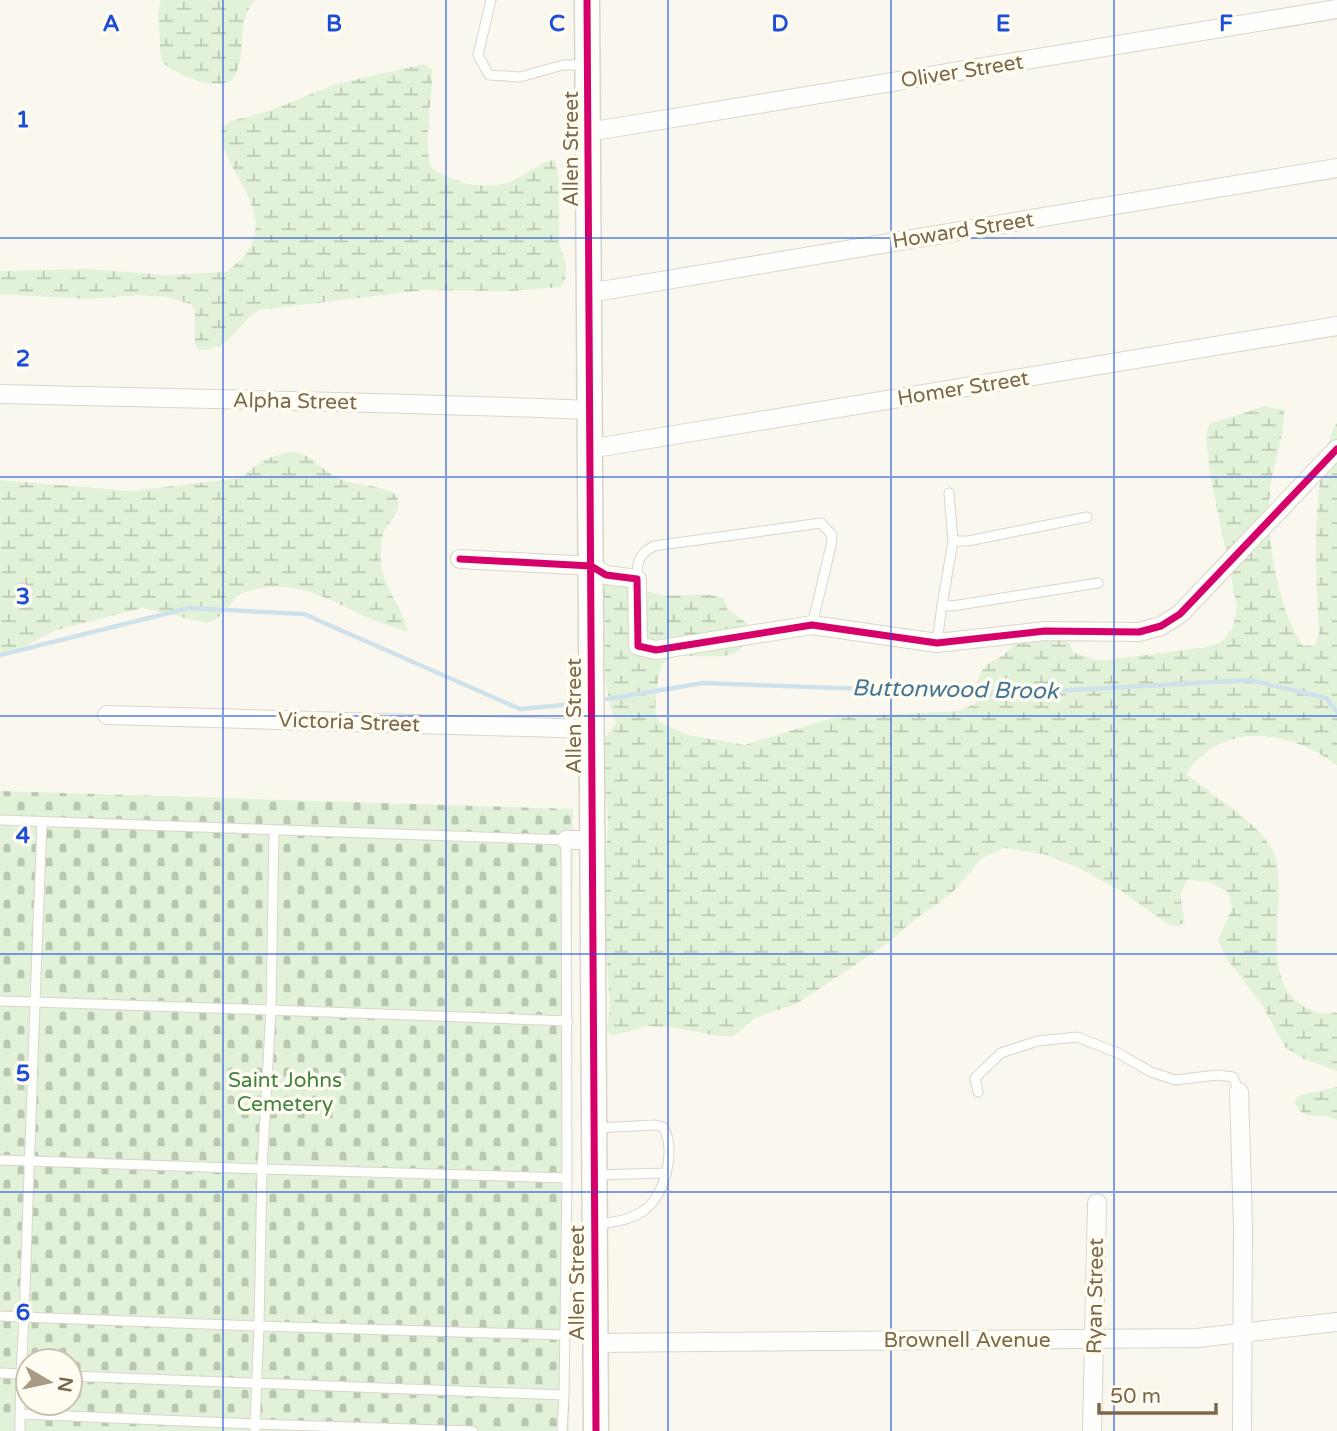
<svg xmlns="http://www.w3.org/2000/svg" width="1337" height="1431" font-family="'Varela Round',sans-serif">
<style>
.wetland{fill:url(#wetland-marsh)}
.cemetery{fill:url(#cemetery-stones);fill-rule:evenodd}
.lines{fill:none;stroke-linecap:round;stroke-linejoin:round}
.stream{stroke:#cfe2eb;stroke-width:4.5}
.lane-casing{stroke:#d9d5cc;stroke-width:11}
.street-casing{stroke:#d9d5cc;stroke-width:20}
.secondary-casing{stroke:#d8d4c9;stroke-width:27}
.lane{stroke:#fefefc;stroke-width:9}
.street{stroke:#fefefc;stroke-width:18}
.secondary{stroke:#fefefc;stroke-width:24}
.cycleway-casing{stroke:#fffdf2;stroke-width:11}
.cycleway{stroke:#d6006c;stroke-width:7}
.grid{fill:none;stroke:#1d4ed8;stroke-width:2;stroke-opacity:0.55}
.labels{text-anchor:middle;stroke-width:7;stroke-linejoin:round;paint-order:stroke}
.street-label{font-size:21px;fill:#7c684a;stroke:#fffdf2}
.park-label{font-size:21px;fill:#438241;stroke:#fffdf2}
.water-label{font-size:23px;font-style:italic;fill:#447698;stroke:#fffdf2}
.grid-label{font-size:23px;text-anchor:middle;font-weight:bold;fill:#1d4ed8;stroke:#fffdf2;stroke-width:7;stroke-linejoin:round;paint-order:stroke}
</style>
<defs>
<pattern id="wetland-marsh" width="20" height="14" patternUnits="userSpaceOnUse" patternTransform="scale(1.75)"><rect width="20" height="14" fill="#e1f2d8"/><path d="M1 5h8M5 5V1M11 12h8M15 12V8" fill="none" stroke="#bbc8b1"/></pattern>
<pattern id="cemetery-stones" width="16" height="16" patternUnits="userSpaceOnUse" patternTransform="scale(1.75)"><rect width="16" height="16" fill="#e1f2d8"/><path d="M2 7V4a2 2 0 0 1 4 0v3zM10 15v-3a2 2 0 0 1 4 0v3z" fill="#bbc8b1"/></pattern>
</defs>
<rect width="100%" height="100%" fill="#faf8ee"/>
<!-- wetland -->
<path class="wetland" d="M161,0H255C233,25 250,59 231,81C212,90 181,76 164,64L161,59L158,13Z
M424,64L432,70C434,91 420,159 434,170C439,174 448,176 454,179C469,186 489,187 506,183C523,179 539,161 554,160L559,177V242L566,265L565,281L560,287L511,291L424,290L259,310C237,324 230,351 199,350L195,345V312L191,304L168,297L138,295L90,299L0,294V271L87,269L166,275L226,272C298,221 215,172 222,127L231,121L269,111L336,84Z
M1265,406L1284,410C1285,436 1274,460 1271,484C1264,529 1277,609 1303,646L1315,645L1319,633C1316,574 1309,474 1337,422V766C1302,737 1243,722 1204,754C1197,760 1190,766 1187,775C1211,794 1263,826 1274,853C1292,901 1249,988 1316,1012C1323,1015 1331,1012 1337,1013V1071L1302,1058L1285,1047L1261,1003L1226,958L1218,940L1232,908L1228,892L1210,882L1187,880L1180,895L1185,922L1178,926L1169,925L1121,891L1077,867L1044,854L1004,848L982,858L951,894L914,920L887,944L796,1004L755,1018L734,1036H717L673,1027L649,1026L611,1036L607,1030L610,1008L603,897L608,823L603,759L604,740L616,723C604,693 604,663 605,631C605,608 600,595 605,571C622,579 639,590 657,594C679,599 705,589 724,599L726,608L749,625C748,681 680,640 662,665C658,670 656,703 655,712L659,722L688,735L745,745L835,717L960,711L976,703C977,647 998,674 1018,637L1066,636L1074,653L1100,661L1207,647L1221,642L1233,628L1237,606L1209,469L1206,437L1209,424Z
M291,451C317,456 321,472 343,480C362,487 379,484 396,495C405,511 388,520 383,534C381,540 381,549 381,556C379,583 403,606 408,632C391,625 372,621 357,613C322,594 283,577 243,593C230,598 228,616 207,623L142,608L57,630L0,658V480L132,491L240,478L263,460Z
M1337,1087V1120C1323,1111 1303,1124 1294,1102L1300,1095Z"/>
<!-- cemetery -->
<path class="cemetery" d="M0,791L573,809L569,1431H0ZM28,1361H70V1403H28Z"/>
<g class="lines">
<!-- stream -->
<path class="stream" d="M0,655L189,608L304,614L520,709L574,704
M607,699L703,683L1002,694L1250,680L1326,698L1337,712"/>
<defs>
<path id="lane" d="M491,0L478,55L489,75L520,77L563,65H584
M953,541H968L1087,517
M637,579C637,563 638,554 654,546L821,523L832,535L831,546L812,625
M942,605L953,541L949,493
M937,643L942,605L952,606L1098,583
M0,820L566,840L567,1178L564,1395L70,1376
M42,822L35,1002L271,1010L274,831
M0,1001L35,1002L24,1317L0,1316
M978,1092L975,1078L1001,1053L1038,1041L1077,1037L1118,1053L1151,1072L1175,1080L1217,1075L1233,1077L1239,1092
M596,1128L655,1125L663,1127C677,1149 665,1197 643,1211C630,1220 611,1223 596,1224
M0,1160L262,1169L259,1326L24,1317L21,1374H28
M596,1175L664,1173
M567,1178L262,1169L271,1010L568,1021
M0,1373L21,1374L20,1414
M20,1431V1414L255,1424V1431
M473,1431L255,1424L259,1326L563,1335
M562,1431L564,1395"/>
<path id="street" d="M588,132L1337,9
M589,293L1337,168
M0,394C197,399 393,402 590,410
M589,449L1337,326
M460,559L591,566L606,575L637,579L638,646L656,650L812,625L937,643L1045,631L1139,632L1161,626L1180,614L1337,449
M107,715L592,729
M566,840H592
M1239,1092L1243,1226L1242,1431
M595,1343L1197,1338L1337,1322
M1092,1431L1097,1203"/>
<path id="secondary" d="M587,0L596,1431"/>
</defs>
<!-- lane casing -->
<use href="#lane" class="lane-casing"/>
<!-- street casing -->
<use href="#street" class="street-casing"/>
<!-- secondary casing -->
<use href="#secondary" class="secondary-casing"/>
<!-- lane -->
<use href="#lane" class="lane"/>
<!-- street -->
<use href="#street" class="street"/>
<!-- secondary -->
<use href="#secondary" class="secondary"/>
<defs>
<path id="cycleway" d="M587,0L596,1431
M460,559L591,566L606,575L637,579L638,646L656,650L812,625L937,643L1045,631L1139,632L1161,626L1180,614L1337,449"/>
</defs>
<!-- cycleway casing -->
<use href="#cycleway" class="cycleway-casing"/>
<!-- cycleway -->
<use href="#cycleway" class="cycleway"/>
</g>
<!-- grid -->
<path class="grid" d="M223,0V1431M446,0V1431M668,0V1431M891,0V1431M1114,0V1431M0,238H1337M0,477H1337M0,716H1337M0,954H1337M0,1192H1337"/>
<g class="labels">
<!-- street labels -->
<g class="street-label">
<text transform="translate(962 71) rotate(-9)" y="7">Oliver Street</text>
<text transform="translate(571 149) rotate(-90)" y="7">Allen Street</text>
<text transform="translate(963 230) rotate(-9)" y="7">Howard Street</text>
<text transform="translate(963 388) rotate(-9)" y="7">Homer Street</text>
<text transform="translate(295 401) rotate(1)" y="7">Alpha Street</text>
<text transform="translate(574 716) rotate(-90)" y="7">Allen Street</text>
<text transform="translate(349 722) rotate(2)" y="7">Victoria Street</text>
<text transform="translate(577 1283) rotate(-90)" y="7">Allen Street</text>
<text transform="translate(1095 1296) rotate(-89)" y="7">Ryan Street</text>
<text x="967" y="1347">Brownell Avenue</text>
</g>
<!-- park labels -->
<g class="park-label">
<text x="285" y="1087">Saint Johns<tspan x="285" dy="24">Cemetery</tspan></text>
</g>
<!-- water labels -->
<g class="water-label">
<text transform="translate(955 689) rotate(1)" y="8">Buttonwood Brook</text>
</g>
</g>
<g class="grid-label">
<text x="111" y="31">A</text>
<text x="334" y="31">B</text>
<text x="557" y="31">C</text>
<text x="780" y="31">D</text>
<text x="1003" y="31">E</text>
<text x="1226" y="31">F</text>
<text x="23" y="127">1</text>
<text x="23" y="366">2</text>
<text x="23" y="604">3</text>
<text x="23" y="843">4</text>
<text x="23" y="1081">5</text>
<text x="23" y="1320">6</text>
</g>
<!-- north arrow -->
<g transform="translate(49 1382) rotate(99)"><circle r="33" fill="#fffdf2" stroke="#cbc1af" stroke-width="2"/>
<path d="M0-5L12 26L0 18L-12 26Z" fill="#a89a83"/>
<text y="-10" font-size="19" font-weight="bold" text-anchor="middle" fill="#7c684a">N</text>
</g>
<!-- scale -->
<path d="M1099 1403v10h117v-10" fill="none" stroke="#7c684a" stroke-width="3.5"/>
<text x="1110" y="1403" font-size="21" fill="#7c684a" stroke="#fffdf2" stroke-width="5" paint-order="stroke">50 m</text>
</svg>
